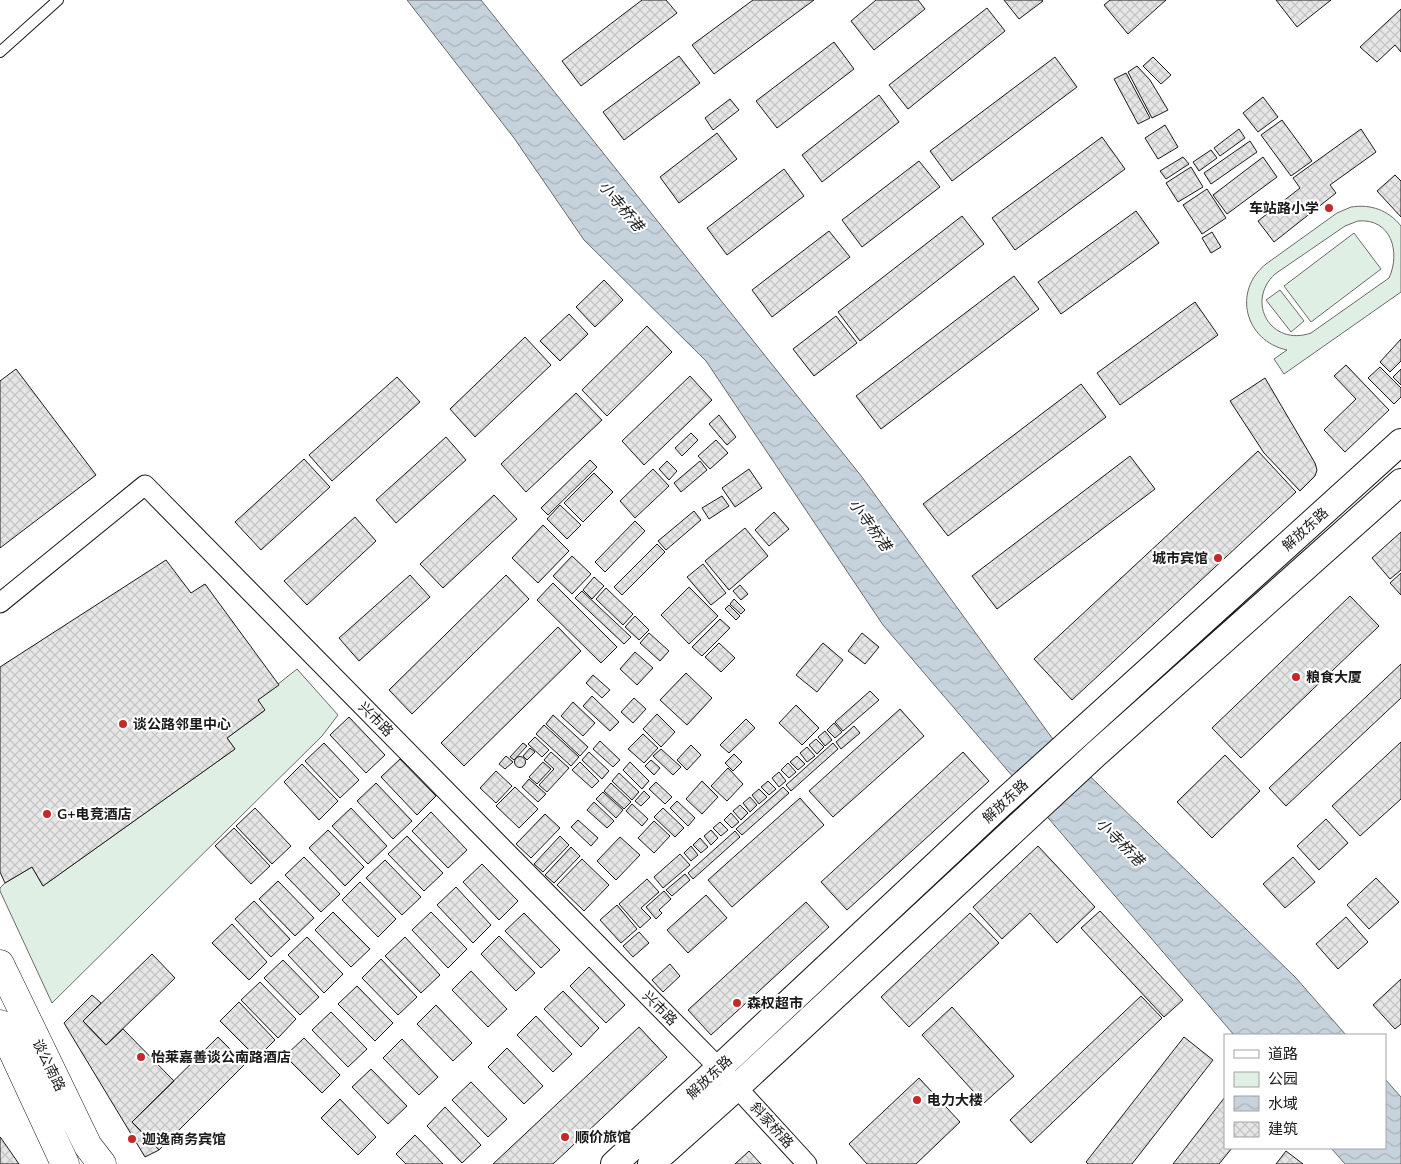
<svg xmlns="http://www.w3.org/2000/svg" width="1401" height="1164" font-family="Mulish,'Noto Sans SC',sans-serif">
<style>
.green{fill:#e0efe3;stroke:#6a6a6a;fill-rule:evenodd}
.water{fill:url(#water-waves);stroke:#6a6a6a}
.building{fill:url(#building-cross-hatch);stroke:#1a1a1a}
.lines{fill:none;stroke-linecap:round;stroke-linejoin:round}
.service-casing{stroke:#1a1a1a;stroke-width:12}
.minor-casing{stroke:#1a1a1a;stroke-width:21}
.secondary-casing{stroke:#1a1a1a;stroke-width:28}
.primary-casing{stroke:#1a1a1a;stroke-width:29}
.service{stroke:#fff;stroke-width:10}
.minor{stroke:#fff;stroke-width:19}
.secondary{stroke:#fff;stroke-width:26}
.primary{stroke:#fff;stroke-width:28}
.poi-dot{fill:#c62828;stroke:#fff;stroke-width:2}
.labels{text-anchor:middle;stroke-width:4;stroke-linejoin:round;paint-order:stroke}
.poi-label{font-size:14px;font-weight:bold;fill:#1a1a1a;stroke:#fff;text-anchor:start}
.street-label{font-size:14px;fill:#1a1a1a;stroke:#fff}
.water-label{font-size:15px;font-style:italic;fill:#1a1a1a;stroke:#fff}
</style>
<defs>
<pattern id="water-waves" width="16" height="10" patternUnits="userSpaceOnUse" patternTransform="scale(1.25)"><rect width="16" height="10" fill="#c6d2dc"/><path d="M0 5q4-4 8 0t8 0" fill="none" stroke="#aab4bc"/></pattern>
<pattern id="building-cross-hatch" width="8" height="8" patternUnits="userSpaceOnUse" patternTransform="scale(1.25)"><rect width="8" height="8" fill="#e6e6e6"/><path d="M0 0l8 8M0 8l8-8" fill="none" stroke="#c5c5c5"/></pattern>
</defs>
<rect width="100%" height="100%" fill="#fff"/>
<!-- green -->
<path class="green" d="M1351,207C1371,204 1388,210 1401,226V292L1284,374L1274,359L1287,350C1245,341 1232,291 1266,264L1337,213ZM1358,221C1391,218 1401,252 1389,278L1311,333C1271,347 1245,302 1275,274L1345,226Z
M1354,233L1381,269L1311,322L1284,286Z
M1280,290L1304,321L1291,332L1266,300Z
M297,669L338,715L322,736L52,1003L0,891V888L5,883L32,867L43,886L235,749L227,738L264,711L258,700Z"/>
<!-- water -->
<path class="water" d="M407,0H481L862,477L1055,742L1296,978L1346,1035H1234L883,625L706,361L584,240L514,138Z
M1385,1079L1401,1097V1164H1345L1331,1148H1385Z"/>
<!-- building -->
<path class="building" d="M642,0H666L677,13L581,86L562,61Z
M753,0H814L714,74L692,45Z
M876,0H918L925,9L874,50L851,21Z
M1004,0H1042L1043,1L1019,19Z
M1110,0H1166L1128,34L1104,5Z
M1276,0H1331L1297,27Z
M987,8L1005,31L908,109L889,85Z
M1401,9V52L1395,45L1377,62L1360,47Z
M834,42L854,69L777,128L756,101Z
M679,56L700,83L624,140L603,112Z
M1055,57L1077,87L952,181L930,151Z
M1153,57L1171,75L1161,84L1143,66Z
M1137,66L1150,80L1168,110L1152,118L1128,72Z
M1126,73L1150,118L1138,124L1114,79Z
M879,95L899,122L822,182L802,155Z
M1263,97L1278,117L1258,132L1243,113Z
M730,99L739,110L713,130L705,118Z
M1282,120L1312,161L1291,176L1261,135Z
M1165,125L1178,147L1158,159L1145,138Z
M1239,129L1245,138L1220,156L1214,148Z
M1361,129L1376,152L1330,185L1336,193L1274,242L1258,221L1300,188L1293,178Z
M717,133L737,159L679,203L660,177Z
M1102,137L1125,169L1015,250L992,218Z
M1250,141L1257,152L1211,184L1204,173Z
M1211,150L1217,158L1199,171L1193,162Z
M1183,157L1189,164L1166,179L1160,171Z
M1263,157L1277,177L1227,214L1213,195Z
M919,161L940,187L862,247L842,220Z
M1191,167L1203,187L1178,202L1166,183Z
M784,169L804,196L727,255L707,228Z
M1395,175L1401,181V217L1377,191Z
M1207,189L1226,218L1202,234L1183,205Z
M1136,211L1159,243L1061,314L1038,282Z
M962,216L984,244L860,341L838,312Z
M829,231L850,257L772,317L752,290Z
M1212,232L1221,247L1211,253L1202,238Z
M1014,276L1039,309L881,429L856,396Z
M604,280L623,300L595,327L576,307Z
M1195,302L1218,335L1120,405L1097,373Z
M569,314L588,334L560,361L540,341Z
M836,316L857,343L814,376L793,349Z
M647,326L672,352L607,416L582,390Z
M525,337L551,365L475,437L450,409Z
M1401,339V361L1390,372L1380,362Z
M1346,365L1389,410L1345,452L1324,430L1356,399L1334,376Z
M1380,367L1401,388V397L1394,404L1368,378Z
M16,369L96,475L0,548V381Z
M1401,369V385L1393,377Z
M690,376L712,400L644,465L622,441Z
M397,377L420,402L332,481L309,455Z
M1265,378L1315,463L1317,470L1315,476L1300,491L1264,453L1230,401Z
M1081,384L1106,417L948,536L923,504Z
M576,393L602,420L526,492L501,464Z
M719,415L736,437L727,445L709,424Z
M691,433L698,440L682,456L675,448Z
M446,437L466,460L396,523L376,500Z
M716,440L728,453L710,469L698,456Z
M1258,451L1296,492L1072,700L1034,659Z
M1130,456L1155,489L997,609L972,576Z
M304,459L330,487L261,550L235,522Z
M590,460L597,467L548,515L541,508Z
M667,461L677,471L669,480L659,469Z
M700,461L707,470L681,492L674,483Z
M653,469L669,486L635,518L620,501Z
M749,469L762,488L735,507L722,488Z
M594,473L613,492L583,522L564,503Z
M494,495L517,519L443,588L420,564Z
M722,496L729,506L709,519L702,508Z
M560,505L581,525L567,539L547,519Z
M694,511L701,520L666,550L658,541Z
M774,512L789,529L769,546L755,530Z
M355,517L376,541L307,605L284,581Z
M635,521L645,531L605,572L595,562Z
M543,525L569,551L538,583L512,558Z
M745,528L768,556L729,590L705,561Z
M1401,532V570L1390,579L1372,558Z
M657,544L665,552L622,595L614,587Z
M572,556L591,574L572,594L553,576Z
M166,560L191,593L205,584L279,685L258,700L265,710L227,738L235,749L43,886L32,867L5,883L0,872V667Z
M703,564L726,593L711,605L687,577Z
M1401,573V595L1390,583Z
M410,575L430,597L359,661L339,638Z
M506,575L529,599L412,714L389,690Z
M594,577L604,586L592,599L583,590Z
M553,583L617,647L601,663L537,600Z
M740,585L748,594L741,600L733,591Z
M689,587L718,616L689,644L661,615Z
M606,588L633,614L623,625L596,599Z
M582,591L631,637L624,644L575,598Z
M1350,596L1379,626L1241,758L1212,728Z
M734,599L745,610L741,614L730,604Z
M729,605L740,616L736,620L725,609Z
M635,616L649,630L639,640L625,627Z
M720,619L730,628L702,656L692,647Z
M558,627L581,651L464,766L441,743Z
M649,633L669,651L660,661L640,643Z
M862,633L879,647L865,664L848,651Z
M719,643L735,658L721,672L705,657Z
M823,643L843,660L817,692L796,675Z
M635,652L653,668L637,685L620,669Z
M1401,664V698L1286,806L1269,788Z
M686,673L712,698L687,725L660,700Z
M593,675L610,690L602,698L586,683Z
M870,691L879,700L843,731L835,722Z
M592,696L619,722L610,731L583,706Z
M634,698L646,709L633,723L621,712Z
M573,702L595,723L583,736L561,716Z
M796,705L819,728L802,745L779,723Z
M900,709L924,736L833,817L809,791Z
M657,714L675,732L661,747L643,729Z
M553,715L588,747L580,756L546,724Z
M349,717L385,755L366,773L330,735Z
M746,719L755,728L729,753L720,745Z
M834,723L842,732L835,738L827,730Z
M544,725L579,757L571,766L536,734Z
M854,726L860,733L841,749L836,742Z
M825,731L832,740L825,746L818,737Z
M643,734L658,748L644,763L628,749Z
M535,737L549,750L542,757L528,744Z
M816,739L824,747L817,754L809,745Z
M600,741L620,760L613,767L593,749Z
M1401,742V799L1360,836L1332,806Z
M324,743L359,780L340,798L305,761Z
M523,743L527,746L514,760L510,757Z
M833,743L838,749L791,791L786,785Z
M691,745L701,755L687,770L677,760Z
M807,747L815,756L807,762L800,753Z
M530,748L535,752L527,760L523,756Z
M661,749L681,767L673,775L653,756Z
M551,752L569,768L547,792L539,785L554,769L544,760Z
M589,752L609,771L602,779L582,760Z
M963,752L989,781L847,910L821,882Z
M734,754L742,762L733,771L725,763Z
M1225,755L1260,791L1212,838L1177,802Z
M506,756L513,762L505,769L499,764Z
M797,756L805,764L798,770L790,762Z
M514.5 762a5.5 5.5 0 1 1 11 0a5.5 5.5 0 1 1-11 0Z
M400,759L436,796L417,815L381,777Z
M651,760L660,768L654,775L645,766Z
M543,762L551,769L537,784L529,777Z
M580,762L599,781L592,788L572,770Z
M630,762L649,781L642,789L623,770Z
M788,763L796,772L789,778L781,770Z
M302,764L338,801L319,820L284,782Z
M728,768L743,784L727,801L711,786Z
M496,771L512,786L496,803L480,788Z
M779,772L786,781L779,787L772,778Z
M619,773L639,792L632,800L612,781Z
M529,779L546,794L538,802L522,787Z
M702,781L718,797L702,814L686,799Z
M768,781L776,789L769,795L761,787Z
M656,782L672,797L665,804L649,789Z
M376,783L412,821L393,839L357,801Z
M611,783L631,802L624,809L604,791Z
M515,787L538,809L519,828L496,806Z
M783,787L789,793L742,835L736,829Z
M759,789L767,797L759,804L752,795Z
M644,791L650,797L641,806L635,801Z
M603,792L623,810L616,818L596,799Z
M750,797L757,805L750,812L743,803Z
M800,798L824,825L732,907L708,880Z
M677,801L695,818L688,826L670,808Z
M594,802L614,821L607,828L587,810Z
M632,804L648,819L642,826L626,811Z
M740,805L748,813L741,820L733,811Z
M255,808L291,846L272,864L236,826Z
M351,808L387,846L368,864L332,826Z
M663,808L684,828L675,837L654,817Z
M431,812L467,850L448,868L412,831Z
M731,813L739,822L732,828L724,820Z
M545,814L560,828L531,858L516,844Z
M1326,819L1348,843L1319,870L1297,846Z
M578,820L598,838L591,846L571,827Z
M654,821L670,836L654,853L638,838Z
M720,822L728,830L721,836L713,828Z
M234,828L270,866L251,884L215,846Z
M328,830L364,867L345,886L309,848Z
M711,830L718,838L711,845L704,836Z
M735,831L740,837L693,879L688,873Z
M407,836L443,873L424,891L388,854Z
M560,836L569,845L543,872L534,864Z
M620,837L640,855L616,880L597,861Z
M700,838L708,847L701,853L693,845Z
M691,846L698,855L691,861L684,853Z
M1038,846L1095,907L1057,943L1030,913L1002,939L973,907Z
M571,847L580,856L554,883L545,875Z
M680,854L690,865L663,888L654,877Z
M304,857L340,894L321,912L285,875Z
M1293,857L1315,882L1285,908L1263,884Z
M582,859L609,885L584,911L557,885Z
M385,860L421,897L402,915L366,878Z
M482,864L518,901L499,920L463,882Z
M685,874L690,880L672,896L666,890Z
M1376,878L1399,902L1369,929L1347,905Z
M647,879L659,892L641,908L651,918L640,928L619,904Z
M278,881L314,918L295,936L259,899Z
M360,882L396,919L378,937L342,900Z
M456,887L491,925L473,943L437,905Z
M664,891L671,899L659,910L662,913L656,919L646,907Z
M706,895L727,918L688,953L667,930Z
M254,901L290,939L271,957L235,919Z
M806,902L829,927L711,1035L688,1010Z
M617,905L637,929L621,943L600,920Z
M1100,911L1183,1000L1164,1017L1081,928Z
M333,912L370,949L351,967L315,930Z
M431,912L467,949L448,968L412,930Z
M524,913L560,950L541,968L505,931Z
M970,913L999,943L909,1027L881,997Z
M1346,917L1368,942L1338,969L1316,944Z
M232,924L267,962L249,980L212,943Z
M639,932L649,943L633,957L623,946Z
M499,936L535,973L516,991L481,954Z
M307,937L343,974L324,993L288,955Z
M405,937L440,975L421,993L385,956Z
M152,954L175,978L106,1045L83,1021Z
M381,959L417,997L398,1015L362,978Z
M283,960L319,997L300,1015L264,978Z
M670,964L680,976L663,992L652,980Z
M589,967L625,1005L606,1023L570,986Z
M471,971L507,1009L488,1027L452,990Z
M1401,979V1024L1395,1029L1373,1005Z
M260,982L296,1019L278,1038L241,1000Z
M357,986L393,1023L375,1041L338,1004Z
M563,991L599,1028L581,1047L544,1009Z
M92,995L101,1003L83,1021L106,1045L123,1029L174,1081L132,1122L159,1150L145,1157L64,1023Z
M1141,996L1162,1018L1031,1143L1010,1120Z
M239,1002L275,1040L257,1058L220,1021Z
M436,1005L472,1043L453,1061L417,1024Z
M952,1007L1014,1076L984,1103L922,1035Z
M331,1012L367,1049L348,1067L312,1030Z
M536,1016L572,1054L553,1072L517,1035Z
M639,1027L667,1057L553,1164H493Z
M218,1037L245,1064L159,1150L132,1122Z
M1184,1037L1213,1060L1132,1164H1088L1086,1162Z
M304,1038L340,1075L322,1093L285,1056Z
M402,1039L438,1077L419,1095L383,1058Z
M507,1048L543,1086L524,1104L488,1067Z
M371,1069L407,1106L388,1124L352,1087Z
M919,1078L960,1122L916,1164H867L849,1144Z
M471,1082L507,1119L488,1137L452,1100Z
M1225,1097V1148H1232L1219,1164H1173Z
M340,1099L376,1137L358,1155L321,1118Z
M445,1107L481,1145L462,1163L427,1126Z
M415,1135L443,1164H406L396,1154Z
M0,1137L1,1138L19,1164H0Z
M749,1151L761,1164H735Z
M1286,1151L1303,1164H1276Z"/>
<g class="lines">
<defs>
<path id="service" d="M0,52L58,0"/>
<path id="minor" d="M0,603L145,485L719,1068L807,1164"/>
<path id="secondary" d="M614,1164L719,1068L1001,804L1401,442
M651,1164L737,1087L1096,754L1401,482"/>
<path id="primary" d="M0,964L88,1146L102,1164
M0,1024L65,1164"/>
</defs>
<!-- service casing -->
<use href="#service" class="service-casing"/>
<!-- minor casing -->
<use href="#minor" class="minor-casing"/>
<!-- secondary casing -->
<use href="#secondary" class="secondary-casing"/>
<!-- primary casing -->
<use href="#primary" class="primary-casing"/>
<!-- service -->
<use href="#service" class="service"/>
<!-- minor -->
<use href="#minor" class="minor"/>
<!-- secondary -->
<use href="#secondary" class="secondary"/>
<!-- primary -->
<use href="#primary" class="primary"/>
</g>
<!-- markers -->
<g class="poi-dot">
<circle cx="1329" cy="208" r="5"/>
<circle cx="1218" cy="558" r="5"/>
<circle cx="1296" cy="677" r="5"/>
<circle cx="123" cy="724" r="5"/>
<circle cx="47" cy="814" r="5"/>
<circle cx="737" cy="1003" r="5"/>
<circle cx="141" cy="1057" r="5"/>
<circle cx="917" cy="1100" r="5"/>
<circle cx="565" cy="1137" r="5"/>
<circle cx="132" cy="1139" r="5"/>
</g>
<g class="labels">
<!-- poi labels -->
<g class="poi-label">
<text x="1319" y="213" text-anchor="end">车站路小学</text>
<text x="1208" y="563" text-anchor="end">城市宾馆</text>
<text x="1306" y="682">粮食大厦</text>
<text x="133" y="729">谈公路邻里中心</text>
<text x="57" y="819">G+电竞酒店</text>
<text x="747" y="1008">森权超市</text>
<text x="151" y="1062">怡莱嘉善谈公南路酒店</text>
<text x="927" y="1105">电力大楼</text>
<text x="575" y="1142">顺价旅馆</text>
<text x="142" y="1144">迦逸商务宾馆</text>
</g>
<!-- street labels -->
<g class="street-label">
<text transform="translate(1305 529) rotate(-42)" y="5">解放东路</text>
<text transform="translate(376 719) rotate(45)" y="5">兴市路</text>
<text transform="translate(1005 801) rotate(-43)" y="5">解放东路</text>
<text transform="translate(660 1008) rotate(45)" y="5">兴市路</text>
<text transform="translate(49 1065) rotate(64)" y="5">谈公南路</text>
<text transform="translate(709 1077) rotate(-43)" y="5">解放东路</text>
<text transform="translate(772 1125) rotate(48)" y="5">斜家桥路</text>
</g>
<!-- water labels -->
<g class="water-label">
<text transform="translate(621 206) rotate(50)" y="5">小寺桥港</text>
<text transform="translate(870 525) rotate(54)" y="5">小寺桥港</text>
<text transform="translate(1120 842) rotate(45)" y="5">小寺桥港</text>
</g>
</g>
<!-- legend -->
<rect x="1224" y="1034" width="162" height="115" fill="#ffffff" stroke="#a3a3a3"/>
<rect x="1234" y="1050" width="25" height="8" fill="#ffffff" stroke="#a3a3a3"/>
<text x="1268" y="1059" font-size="15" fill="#1a1a1a">道路</text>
<rect x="1234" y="1072" width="25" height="15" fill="#e0efe3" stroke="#a3a3a3"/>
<text x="1268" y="1084" font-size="15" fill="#1a1a1a">公园</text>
<rect x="1234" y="1096" width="25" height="15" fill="url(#water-waves)" stroke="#a3a3a3"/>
<text x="1268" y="1109" font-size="15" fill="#1a1a1a">水域</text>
<rect x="1234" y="1122" width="25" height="15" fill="url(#building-cross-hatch)" stroke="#a3a3a3"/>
<text x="1268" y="1134" font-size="15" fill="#1a1a1a">建筑</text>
</svg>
